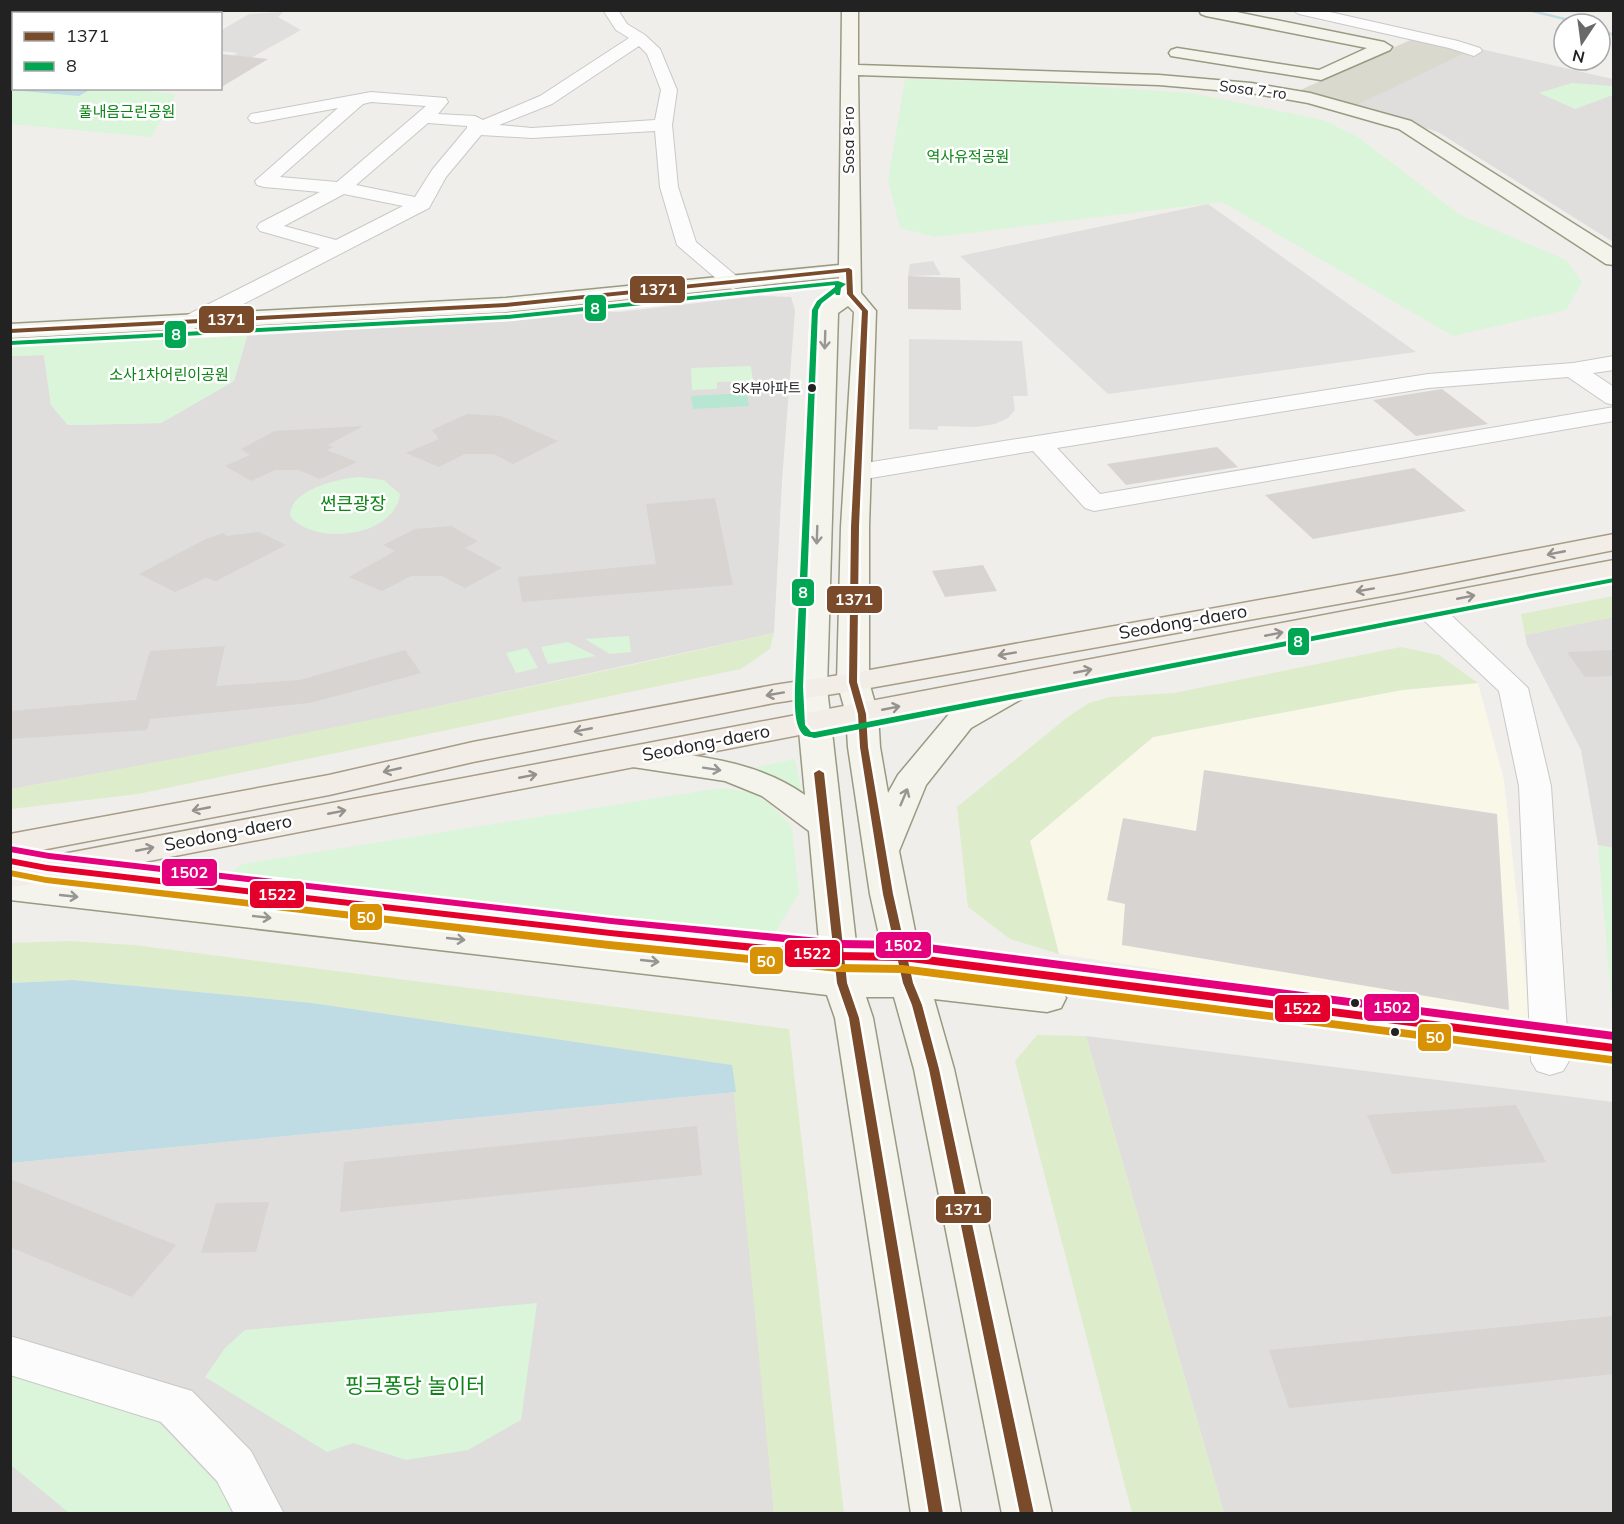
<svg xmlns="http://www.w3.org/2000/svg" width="1624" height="1524" font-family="Mulish,'Noto Sans KR',sans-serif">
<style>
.residential{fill:#dfdedc}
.education{fill:#f8f7e8}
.construction{fill:#d9d9cd}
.grass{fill:#ddeccb}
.park{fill:#daf5da}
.pitch{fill:#b7e6d2}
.parking{fill:#e0dfde}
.water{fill:#bfdbe3}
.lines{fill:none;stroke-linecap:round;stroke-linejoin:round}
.stream{fill:#bfdbe3;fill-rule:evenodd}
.building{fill:#d7d4d2}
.street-casing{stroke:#c9c8c7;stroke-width:2}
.secondary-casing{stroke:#999a82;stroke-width:3}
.primary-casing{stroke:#a79c86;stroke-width:3}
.street{fill:#fdfcfc;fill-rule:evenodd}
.secondary{fill:#f4f4ed;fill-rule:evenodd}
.primary{fill:#f3ede7;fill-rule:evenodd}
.bus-1-casing{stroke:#fff;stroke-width:5}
.bus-2-casing{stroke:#fff;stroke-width:5}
.bus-3-casing{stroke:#fff;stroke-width:5}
.bus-4-casing{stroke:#fff;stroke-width:5}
.bus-5-casing{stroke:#fff;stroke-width:5}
.bus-1{fill:#7a4b2a;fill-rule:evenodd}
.bus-2{fill:#00a651;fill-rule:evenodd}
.bus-3{fill:#e4002b;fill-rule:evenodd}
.bus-4{fill:#d79205;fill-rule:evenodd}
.bus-5{fill:#e5007d;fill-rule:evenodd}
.oneway{stroke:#969692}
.oneway2{stroke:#95928e}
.bus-dot{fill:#222;stroke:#fff;stroke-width:2}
.labels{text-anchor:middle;stroke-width:5;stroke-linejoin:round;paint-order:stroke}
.far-bus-label{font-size:14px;fill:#222;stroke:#fff;text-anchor:end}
.far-street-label{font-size:15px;fill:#222;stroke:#fff}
.far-park-label{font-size:15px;fill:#0c8416;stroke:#fff}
.park-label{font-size:18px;fill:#0c8416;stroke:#fff}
.street-label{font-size:18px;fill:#222;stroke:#fff}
.near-park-label{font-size:21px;fill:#0c8416;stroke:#fff}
.line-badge{stroke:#fff;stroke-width:2}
.badge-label{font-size:16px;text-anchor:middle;font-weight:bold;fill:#fff}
</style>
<rect width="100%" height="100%" fill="#f0eeeb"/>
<!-- residential -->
<path class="residential" d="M1472,47L1613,79V242L1438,132L1355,106Z
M758,296L791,297L795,310L782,481L774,633L407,713L178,759L11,789V356L44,355L51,405L68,425L161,423L234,381L247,336L433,325L596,311L619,312Z
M1613,617V848L1598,845L1581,750L1527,645L1525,635Z
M1086,1036L1613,1102V1513H1224Z
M736,1092L774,1513L11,1514V1163Z"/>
<!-- education -->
<path class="education" d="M1478,683L1504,780L1531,1026L1059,954L1030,841L1153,737L1402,690Z"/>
<!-- construction -->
<path class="construction" d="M1417,37L1473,49L1355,106L1296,92Z"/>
<!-- grass -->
<path class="grass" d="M1613,596V617L1525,635L1521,614Z
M774,633L770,649L741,669L138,794L11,809V789C266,743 520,691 774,633Z
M1401,647L1439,655L1478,683L1402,690L1153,737L1030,841L1059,954L1010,939L968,907L957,807L1069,716L1089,703L1110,697L1174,693Z
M69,941L134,945L789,1029L844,1513H774L731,1065L312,1003L73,980L11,983L10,943Z
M1037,1035L1086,1036L1224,1513H1132L1015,1061Z"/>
<!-- park -->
<path class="park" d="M13,41L14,88H118L176,94L151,137L11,124L10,42Z
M905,79L1035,83L1192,93L1323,120L1358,137L1460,215L1566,260L1582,282L1566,310L1453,336L1222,202L935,237L900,228L888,180Z
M1572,83L1613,86V95L1575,109L1539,93Z
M247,336L234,381L161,423L68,425L51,405L44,355L11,356V346Z
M751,366L753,381L717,382V389L692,390L691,368Z
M360,477L384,480L400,494C395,537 314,547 290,516C289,490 339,478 360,477Z
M629,636L631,652L610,654L585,639Z
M568,642L596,656L548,664L541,647Z
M527,648L538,668L516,673L506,653Z
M795,759L804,801L732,772Z
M720,788L749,792L770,804L792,827L799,894L775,932L226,876L242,864Z
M1598,845L1613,848V1011L1612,1010Z
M537,1303L521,1420L468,1450L406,1460L353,1443L327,1452L205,1377L225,1348L245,1330Z
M10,1367L149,1412L245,1513H69L11,1465Z"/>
<!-- pitch -->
<path class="pitch" d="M747,393L749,406L693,409L691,396Z"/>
<!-- parking -->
<path class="parking" d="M283,12L278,17L301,30L251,58L232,56L238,53L221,51L220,31L249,14Z
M1208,204L1416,352L1108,394L960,256Z
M933,261L941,275L908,276L910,264Z
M909,339L1022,341L1028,396H1013L1015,410L1008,418L995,424L976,427L938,426V430L909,429Z"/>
<!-- water -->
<path class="water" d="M89,10H200L217,12L83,13Z
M13,46L14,88L91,89L79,96L11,90V48Z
M73,980L312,1003L732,1065L736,1092L11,1163V983Z"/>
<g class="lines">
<!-- stream -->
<path class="stream" d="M1533,10L1586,23L1588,24H1580L1523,10Z
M1600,27L1614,34V37L1600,30Z"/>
</g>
<!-- building -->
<path class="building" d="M220,54L268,59L220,88Z
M908,276L960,278L961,310L908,309Z
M1442,389L1488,424L1416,436L1373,400Z
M467,414L501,416L558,441L513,464L494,454H465L439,467L406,453L439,439L432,430Z
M363,426L328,445L333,447L327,450L357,462L320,479L299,470H275L251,481L225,466L250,455L241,449L275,431Z
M1217,447L1238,467L1126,485L1107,464Z
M1414,468L1466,511L1313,539L1265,495Z
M715,498L733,585L522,602L518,577L656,564L646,504Z
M451,526L478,541L465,548L502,568L465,588L442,576H411L382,591L349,577L395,551L383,545L415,529Z
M259,532L286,545L216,581L206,578L175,592L139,574L206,539L224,533L226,536Z
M983,565L997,591L945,597L932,571Z
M225,646L216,686L300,680L405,650L421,673L310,703L150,719L147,730L10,739V711L136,700L150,651Z
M1614,650V676L1585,677L1567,652Z
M1204,770L1497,814L1509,1010L1122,945L1125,904L1107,900L1123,818L1196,831Z
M1516,1105L1546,1162L1392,1174L1367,1115Z
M697,1126L702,1175L340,1212L344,1162Z
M10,1179L176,1245L132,1297L10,1247Z
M269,1202L256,1252L201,1253L216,1203Z
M1614,1316V1374L1289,1408L1269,1350Z"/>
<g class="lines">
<defs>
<path id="street" d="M603,10H618L627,24L645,35L660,49L677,90L672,125L678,187L696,242L740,279L743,283L740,287L733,289L726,287L677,245L660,187L655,131L532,138L481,135L446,177L429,208L197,328L189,330L181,328L178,323L181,318L320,248L260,231L257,227L260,223L320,192L264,187L257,185L255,181L338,108L257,123L251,122L248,118L251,114L371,92L446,98L448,102L438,114L475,116L483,120L540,96L629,38L616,30ZM639,46L647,54L661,90L655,120L532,128L499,125L552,104ZM371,102L426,106L337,182L280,177L363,104ZM428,123L467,126V128L432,170L415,197L356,185ZM344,194L403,206L336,240L284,226Z
M1292,10H1321L1458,41L1480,48L1482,51L1474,56L1449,48L1299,14Z
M1614,356V370L1593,373L1614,387V405L1606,403L1568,377L1428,388L1057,448L1100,494L1614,407V421L1094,511L1085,508L1033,451L859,480L850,477L846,472L850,467L859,464L1428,374L1573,363Z
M1424,597L1434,599L1528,688L1551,786L1569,1061L1563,1071L1550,1075L1537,1071L1531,1061L1519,786L1499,691L1414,611L1410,605L1414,599Z
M10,1336L192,1391L251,1451L284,1514H234L217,1481L161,1422L10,1375Z"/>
<path id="secondary" d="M13,10H32L30,14H14V18L10,14Z
M46,10H64L62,14H44Z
M842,10H858V65L1159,75L1251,83L1310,93L1411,121L1614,249V265L1606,264L1399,129L1308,103L1251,93L1159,85L858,75L861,293L876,311L869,527V682L878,714L880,747L888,793L898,775L949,714L1017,675L1028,673L1039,675L1044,682L1039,689L971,728L926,785L899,851L918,946L1614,1033V1063L1062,991L1066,998L1061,1008L1047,1012L934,999L954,1069L1052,1514H1002L914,1069L894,997H866L873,1018L961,1514H911L835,1018L827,995L10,900V876L122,889L47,880L10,873V849L47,856L610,920L819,941L809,831L762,796L725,781L633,767L621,764L617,757L621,750L633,747C693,756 754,759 805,795L795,688L816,311L839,292V277L506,312L10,338V324L506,298L839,265ZM848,306L854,312L841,527L837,682L846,714L848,747L870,894L881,944L856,943L827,688L838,313Z
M1199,10H1227L1384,42L1392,47L1390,50L1321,80L1171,56L1169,53L1171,50L1177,48L1319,70L1367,48L1206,16L1201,14Z"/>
<path id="primary" d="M1614,534V550L1399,593L853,691L774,703L473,762L329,795L10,856V834L329,775L473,742L774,685L853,673L1399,575Z
M1614,560V577L10,888V864Z"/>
</defs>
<!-- street casing -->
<use href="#street" class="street-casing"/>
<!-- secondary casing -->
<use href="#secondary" class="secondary-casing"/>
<!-- primary casing -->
<use href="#primary" class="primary-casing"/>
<!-- street -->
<use href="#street" class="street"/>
<!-- secondary -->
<use href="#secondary" class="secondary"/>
<!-- primary -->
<use href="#primary" class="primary"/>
<defs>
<path id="bus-1" d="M849,268L852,270L853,294L868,311L859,527L857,682L866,714L868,747L893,894L913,983L922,1005L939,1069L1034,1514H1020L929,1069L912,1005L903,983L883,894L860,747L858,714L849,682L851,527L862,311L847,294L846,272L506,307L10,333V329L506,303Z
M819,770L824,773L847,983L859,1018L943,1514H929L849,1018L837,983L814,773Z"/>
<path id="bus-2" d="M838,281L846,284L841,288L840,295H836L835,293L822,303L818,310L803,687L805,725L811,732H815L1614,578V582L815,738C814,738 806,736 805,736C793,728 795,700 795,687L812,310L817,301L835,287V285L507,319L10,345L11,341L507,315Z"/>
<path id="bus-3" d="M10,858L47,865L610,930L839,952L903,953L1614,1044V1052L903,961L839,960L610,936L47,871L10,864Z"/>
<path id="bus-4" d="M10,870L46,877L609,941L838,964L902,965L1612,1056H1614V1064L902,973L838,972L609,949L46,883L10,876Z"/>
<path id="bus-5" d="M10,846L49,853L611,918L840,940L905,941L1614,1032V1040L905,949L840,948L611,924L49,859L10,852Z"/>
</defs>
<!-- bus-1 casing -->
<use href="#bus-1" class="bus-1-casing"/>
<!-- bus-2 casing -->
<use href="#bus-2" class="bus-2-casing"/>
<!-- bus-3 casing -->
<use href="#bus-3" class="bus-3-casing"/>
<!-- bus-4 casing -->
<use href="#bus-4" class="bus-4-casing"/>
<!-- bus-5 casing -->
<use href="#bus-5" class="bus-5-casing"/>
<!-- bus-1 -->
<use href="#bus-1" class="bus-1"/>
<!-- bus-2 -->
<use href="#bus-2" class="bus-2"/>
<!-- bus-3 -->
<use href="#bus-3" class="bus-3"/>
<!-- bus-4 -->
<use href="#bus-4" class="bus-4"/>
<!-- bus-5 -->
<use href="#bus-5" class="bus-5"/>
</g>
<!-- one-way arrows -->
<defs><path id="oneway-shaft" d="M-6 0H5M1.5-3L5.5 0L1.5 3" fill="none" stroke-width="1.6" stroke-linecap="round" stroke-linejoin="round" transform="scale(1.5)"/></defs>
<g class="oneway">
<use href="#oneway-shaft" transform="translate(825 340) rotate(92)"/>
<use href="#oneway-shaft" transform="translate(817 535) rotate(92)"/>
<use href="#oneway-shaft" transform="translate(712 769) rotate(9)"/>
<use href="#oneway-shaft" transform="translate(904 797) rotate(-67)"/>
<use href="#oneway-shaft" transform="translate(69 896) rotate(6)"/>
<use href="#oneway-shaft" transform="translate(262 917) rotate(6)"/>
<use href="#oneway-shaft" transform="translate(456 939) rotate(6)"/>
<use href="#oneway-shaft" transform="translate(650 961) rotate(6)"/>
</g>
<g class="oneway2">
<use href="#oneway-shaft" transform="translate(1556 553) rotate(169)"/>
<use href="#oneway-shaft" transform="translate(1365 590) rotate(170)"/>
<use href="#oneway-shaft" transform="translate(1466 597) rotate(-11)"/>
<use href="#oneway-shaft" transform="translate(1274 634) rotate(-11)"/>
<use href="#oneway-shaft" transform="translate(1007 654) rotate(170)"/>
<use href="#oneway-shaft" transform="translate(1083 671) rotate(-11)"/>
<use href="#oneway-shaft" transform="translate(775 694) rotate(170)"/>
<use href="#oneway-shaft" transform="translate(891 708) rotate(-11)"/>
<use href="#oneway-shaft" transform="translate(583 730) rotate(169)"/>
<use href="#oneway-shaft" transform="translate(392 770) rotate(167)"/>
<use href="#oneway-shaft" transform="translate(528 776) rotate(-11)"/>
<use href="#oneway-shaft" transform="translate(201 809) rotate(169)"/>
<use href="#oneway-shaft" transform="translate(337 812) rotate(-11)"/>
<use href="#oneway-shaft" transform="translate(145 849) rotate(-11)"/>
</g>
<!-- markers -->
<g class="bus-dot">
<circle cx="812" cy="388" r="5"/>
<circle cx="1355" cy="1003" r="5"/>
<circle cx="1395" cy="1032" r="5"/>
</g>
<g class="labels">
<!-- far-bus labels -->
<g class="far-bus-label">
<text x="801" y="393">SK뷰아파트</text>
</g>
<!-- far-street labels -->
<g class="far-street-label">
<text transform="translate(1253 90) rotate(7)" y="5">Sosa 7-ro</text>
<text transform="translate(849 140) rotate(-90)" y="5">Sosa 8-ro</text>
</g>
<!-- far-park labels -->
<g class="far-park-label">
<text x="127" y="117">풀내음근린공원</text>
<text x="968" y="162">역사유적공원</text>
<text x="169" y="380">소사1차어린이공원</text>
</g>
<!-- park labels -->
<g class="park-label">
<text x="353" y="510">썬큰광장</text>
</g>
<!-- street labels -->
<g class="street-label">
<text transform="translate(1183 622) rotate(-10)" y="6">Seodong-daero</text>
<text transform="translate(706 743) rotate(-11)" y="6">Seodong-daero</text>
<text transform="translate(228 833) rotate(-11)" y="6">Seodong-daero</text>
</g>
<!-- near-park labels -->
<g class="near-park-label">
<text x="415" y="1393">핑크퐁당 놀이터</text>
</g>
</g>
<g class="line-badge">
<rect x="629" y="275" width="57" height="29" rx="6" fill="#7a4b2a"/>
<rect x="584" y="294" width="23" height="28" rx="6" fill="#00a651"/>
<rect x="198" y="305" width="57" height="29" rx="6" fill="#7a4b2a"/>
<rect x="164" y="320" width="23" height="29" rx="6" fill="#00a651"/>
<rect x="791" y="578" width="24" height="29" rx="6" fill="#00a651"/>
<rect x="826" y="585" width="57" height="29" rx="6" fill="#7a4b2a"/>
<rect x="1287" y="627" width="23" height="29" rx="6" fill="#00a651"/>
<rect x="161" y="858" width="57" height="29" rx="6" fill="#e5007d"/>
<rect x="249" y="880" width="56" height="29" rx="6" fill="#e4002b"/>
<rect x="349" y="903" width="34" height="28" rx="6" fill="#d79205"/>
<rect x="875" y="931" width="57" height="28" rx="6" fill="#e5007d"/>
<rect x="784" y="939" width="57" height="29" rx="6" fill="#e4002b"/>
<rect x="749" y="946" width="35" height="29" rx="6" fill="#d79205"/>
<rect x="1363" y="993" width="57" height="29" rx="6" fill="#e5007d"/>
<rect x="1274" y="994" width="57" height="29" rx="6" fill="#e4002b"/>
<rect x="1417" y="1023" width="35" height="29" rx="6" fill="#d79205"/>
<rect x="935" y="1195" width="57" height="29" rx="6" fill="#7a4b2a"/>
</g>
<g class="badge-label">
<text x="658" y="295">1371</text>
<text x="595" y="314">8</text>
<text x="226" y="325">1371</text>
<text x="176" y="340">8</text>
<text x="803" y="598">8</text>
<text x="854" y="605">1371</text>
<text x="1298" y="647">8</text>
<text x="189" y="878">1502</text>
<text x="277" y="900">1522</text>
<text x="366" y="923">50</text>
<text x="903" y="951">1502</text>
<text x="812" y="959">1522</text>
<text x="766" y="967">50</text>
<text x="1392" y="1013">1502</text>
<text x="1302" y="1014">1522</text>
<text x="1435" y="1043">50</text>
<text x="963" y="1215">1371</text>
</g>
<!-- border -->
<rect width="1624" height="1524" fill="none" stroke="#222222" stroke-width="24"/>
<!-- legend -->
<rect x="12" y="12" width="210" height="78" fill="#ffffff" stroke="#a7a7a7" stroke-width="1.5"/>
<rect x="24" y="32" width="30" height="9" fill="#7a4b2a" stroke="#a7a7a7" stroke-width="1.5"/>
<text x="66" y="42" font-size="18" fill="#222222">1371</text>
<rect x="24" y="62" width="30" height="9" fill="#00a651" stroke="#a7a7a7" stroke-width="1.5"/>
<text x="66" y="72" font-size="18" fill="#222222">8</text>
<!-- north arrow -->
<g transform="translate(1582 42) rotate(193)"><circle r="28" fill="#ffffff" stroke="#a7a7a7" stroke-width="1.5"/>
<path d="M0-4.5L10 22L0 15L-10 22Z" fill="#6a6968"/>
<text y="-9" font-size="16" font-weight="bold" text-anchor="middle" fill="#222222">N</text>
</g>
</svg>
